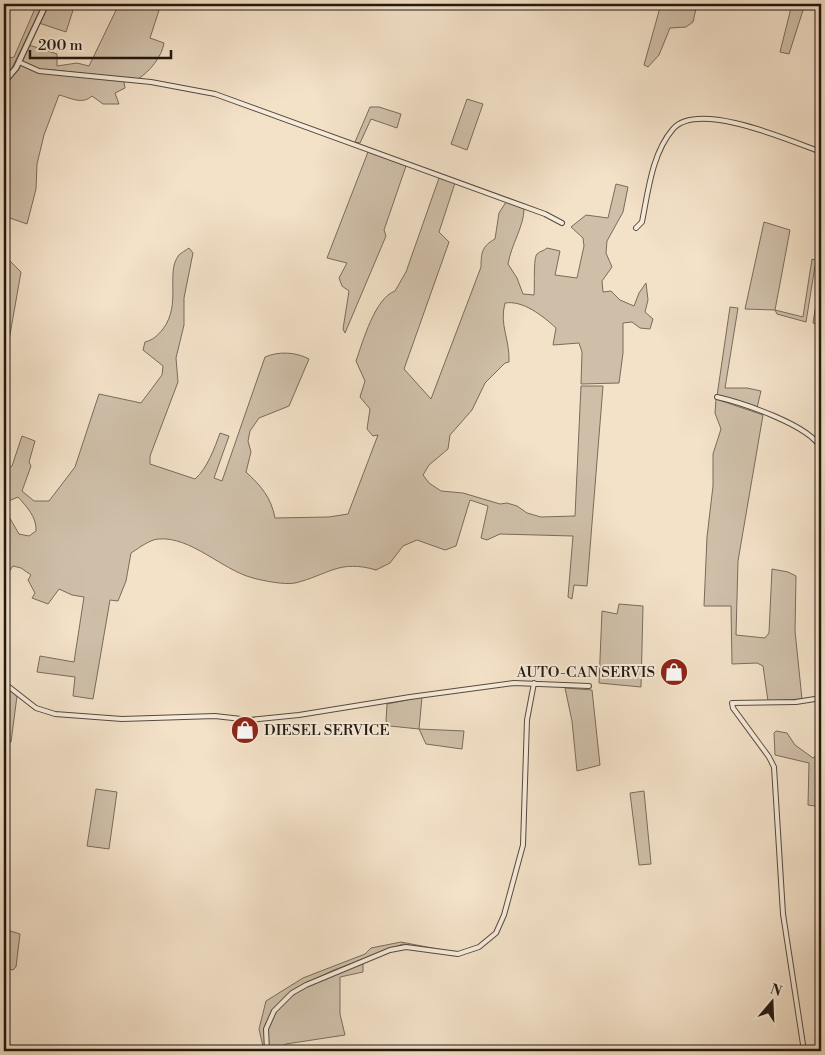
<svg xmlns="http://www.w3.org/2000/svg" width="825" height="1055" font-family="'Libre Bodoni',serif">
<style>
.green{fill:#cfbfa9;stroke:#786c5c}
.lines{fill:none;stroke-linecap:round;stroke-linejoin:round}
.minor-casing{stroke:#564a3e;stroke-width:6}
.tertiary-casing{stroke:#564a3e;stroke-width:7}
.minor{stroke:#f7ecdb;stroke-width:4}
.tertiary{stroke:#f7ecdb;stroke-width:4.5}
.labels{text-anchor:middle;stroke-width:4;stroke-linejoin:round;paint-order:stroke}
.poi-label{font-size:15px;fill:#221810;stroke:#f7ecdb;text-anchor:end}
</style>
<rect width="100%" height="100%" fill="#f3e1c8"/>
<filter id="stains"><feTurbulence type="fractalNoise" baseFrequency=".004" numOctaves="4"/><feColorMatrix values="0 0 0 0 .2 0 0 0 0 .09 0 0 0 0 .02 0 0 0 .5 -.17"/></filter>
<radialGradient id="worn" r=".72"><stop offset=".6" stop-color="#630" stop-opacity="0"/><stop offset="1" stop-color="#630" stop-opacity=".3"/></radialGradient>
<!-- green -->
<path class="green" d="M37,4L43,5L12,68L4,79V59L14,57Z
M49,4L70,9L72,4H75L66,32L39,23Z
M119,4H161L150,38L164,43C162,57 149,72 138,79L53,70L51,74L121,81L124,82L125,88L115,93L119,104H103L92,96C82,105 71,98 59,95L44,135L37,164L36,189L27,224L7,217L4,226V84L19,66L29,45L57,54V66L77,63L89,66Z
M661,4H697L693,22L686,27L670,28L659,55L648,67L644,65Z
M792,4H805L789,54L780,52Z
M467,99L483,104L467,150L451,144Z
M370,107H379L401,114L397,128L371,119L360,143L355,142Z
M368,152L406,166L384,230L386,236L345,333L343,329L349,291L342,286L339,278L347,263L327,258Z
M439,178L455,183L439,232L449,242L404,369L431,399L481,267C481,253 482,246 495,239L499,213L506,202L524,209C524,226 511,245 508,264L517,278L523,294L534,295C535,287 533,258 537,254C540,251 544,251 547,248L560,251L555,275L577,278L584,246L583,238L571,227L586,215L608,218L616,184L628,187L623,212L607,241L606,253L612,267L602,281L603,292L611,291L620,300L634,306L639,293L646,283L648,300L645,312L653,319L650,329L640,328L632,322L623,323V353L619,383L581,384L582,352L579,343L553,345L556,328C543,316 523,300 505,303C499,325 510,339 509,362L505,363L485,383L472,410L450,435L448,449L429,465L423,475L429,483L441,491L463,493L500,504L507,503L517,506L527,513L541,517L575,516L581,386H603L587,586L574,585L572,599L568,597L573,536L500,534L487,540L481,538L488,506L470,500L456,546L445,550L417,540L403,546L390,563L376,570C339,559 328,575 295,583C285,585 264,581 253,578C222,570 191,536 158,539C149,540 139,548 131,553L126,581L118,601L110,600L93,699L73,696L75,677L37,672L40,656L74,662L84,597L72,595L59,589L48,604L32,598L35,593L28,580L31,575L21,568L13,566L4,579V508L19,534L29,536L36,531C37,517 26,506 18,497L4,503V470L12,466L22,436L35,441L29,462L31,466L22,491L34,501H49L75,467L99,394L141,403L162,375L163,366L143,350L145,342C153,340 157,336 163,329C182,304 165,272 179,255C181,253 186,250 189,248L193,253L184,298V325L176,358L178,382L150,456V464L195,479C207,469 215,447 220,433L229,436L214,478L222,481L265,357C279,351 296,352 309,359L289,406L259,418L250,431L248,441L251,452L246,472C261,486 271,497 275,518L329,517L348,514L378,435L373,436L367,429L370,409L360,397L365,381L356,361C363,341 375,298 395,291L406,272Z
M764,222L790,230L775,310L803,317L812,259L821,262V267L815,266L806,322L777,314L775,310L745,309Z
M4,255L21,272L8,346L4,345Z
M821,273V298L817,325L813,323Z
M730,307L738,308L725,388H747L761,391L757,408L717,396Z
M716,399L763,415L738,561L736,635L765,638L769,633L772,569L788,572L796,576L795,631L802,699L768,701L763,666L757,663L732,664L731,606H704L707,537L713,486V454L721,429L715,413Z
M619,604L643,606L641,687L599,683L602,611L617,614Z
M4,685L17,696L11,742L4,744Z
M565,688L592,690L600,765L577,771L572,721Z
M422,697L419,729L464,731L462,749L426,744L419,729L390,726L386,721L387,704Z
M776,731L787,733L795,745L813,758L821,752V807L808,805L809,763L775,755L774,733Z
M96,789L117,792L109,849L87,846Z
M644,791L651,864L639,865L630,793Z
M4,929L20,934L16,967L13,970L4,968Z
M401,942L453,952L403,944L334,970L304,984L290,992L271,1013L265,1030L264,1051L259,1029L266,1001L303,978L365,954L371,948Z
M363,964V972L340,977V1014L345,1035L286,1044L277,1049V1051H269C256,998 324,977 363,964Z"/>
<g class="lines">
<defs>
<path id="minor" d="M19,62L39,71L151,82L215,94L545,214L562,223
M636,228L642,222C648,192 652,153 673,129C698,100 791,141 821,152
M717,397C743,403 809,425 821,448
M4,683L36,708L55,714L122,719L215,716L250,720L299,715L410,697L514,683L589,686
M267,1051L266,1029L274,1011L292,993L306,985L390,950L406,947L458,954L479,947L496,933L504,915L523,845L527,720L534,683
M804,1051L783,914L774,767L769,757L733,708L732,703L796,702L821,698"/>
<path id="tertiary" d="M4,82L16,68L46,4"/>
</defs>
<!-- minor casing -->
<use href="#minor" class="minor-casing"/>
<!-- tertiary casing -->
<use href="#tertiary" class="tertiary-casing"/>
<!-- minor -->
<use href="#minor" class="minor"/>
<!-- tertiary -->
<use href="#tertiary" class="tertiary"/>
</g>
<!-- icons -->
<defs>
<symbol id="shop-disc" viewBox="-11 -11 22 22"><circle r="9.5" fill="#8f2418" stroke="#f7ecdb"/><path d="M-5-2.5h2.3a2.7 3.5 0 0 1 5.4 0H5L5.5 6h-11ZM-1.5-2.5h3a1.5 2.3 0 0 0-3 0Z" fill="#fff"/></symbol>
</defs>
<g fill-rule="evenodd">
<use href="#shop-disc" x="658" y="656" width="32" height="32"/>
<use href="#shop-disc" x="229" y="714" width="32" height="32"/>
</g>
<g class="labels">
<!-- poi labels -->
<g class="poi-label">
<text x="655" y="677">AUTO-CAN SERVIS</text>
<text x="264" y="735" text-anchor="start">DIESEL SERVICE</text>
</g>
</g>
<!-- margin -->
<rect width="825" height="1055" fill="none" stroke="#f3e1c8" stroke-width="20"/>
<rect x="5" y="5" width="815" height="1045" fill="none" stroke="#221810" stroke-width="2.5"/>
<rect x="10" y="10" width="805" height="1035" fill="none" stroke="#221810"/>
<!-- north arrow -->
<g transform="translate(772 1002) rotate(19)" stroke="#f7ecdb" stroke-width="4" paint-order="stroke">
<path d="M0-4L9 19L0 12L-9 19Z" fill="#221810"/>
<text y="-8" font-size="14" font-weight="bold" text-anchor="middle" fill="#221810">N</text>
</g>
<!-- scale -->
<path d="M30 50v8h141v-8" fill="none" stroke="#221810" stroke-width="2.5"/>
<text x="38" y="50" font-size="15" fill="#221810" stroke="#f7ecdb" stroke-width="4" paint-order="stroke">200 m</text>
<rect width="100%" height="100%" filter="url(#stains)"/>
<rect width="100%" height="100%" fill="url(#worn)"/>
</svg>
